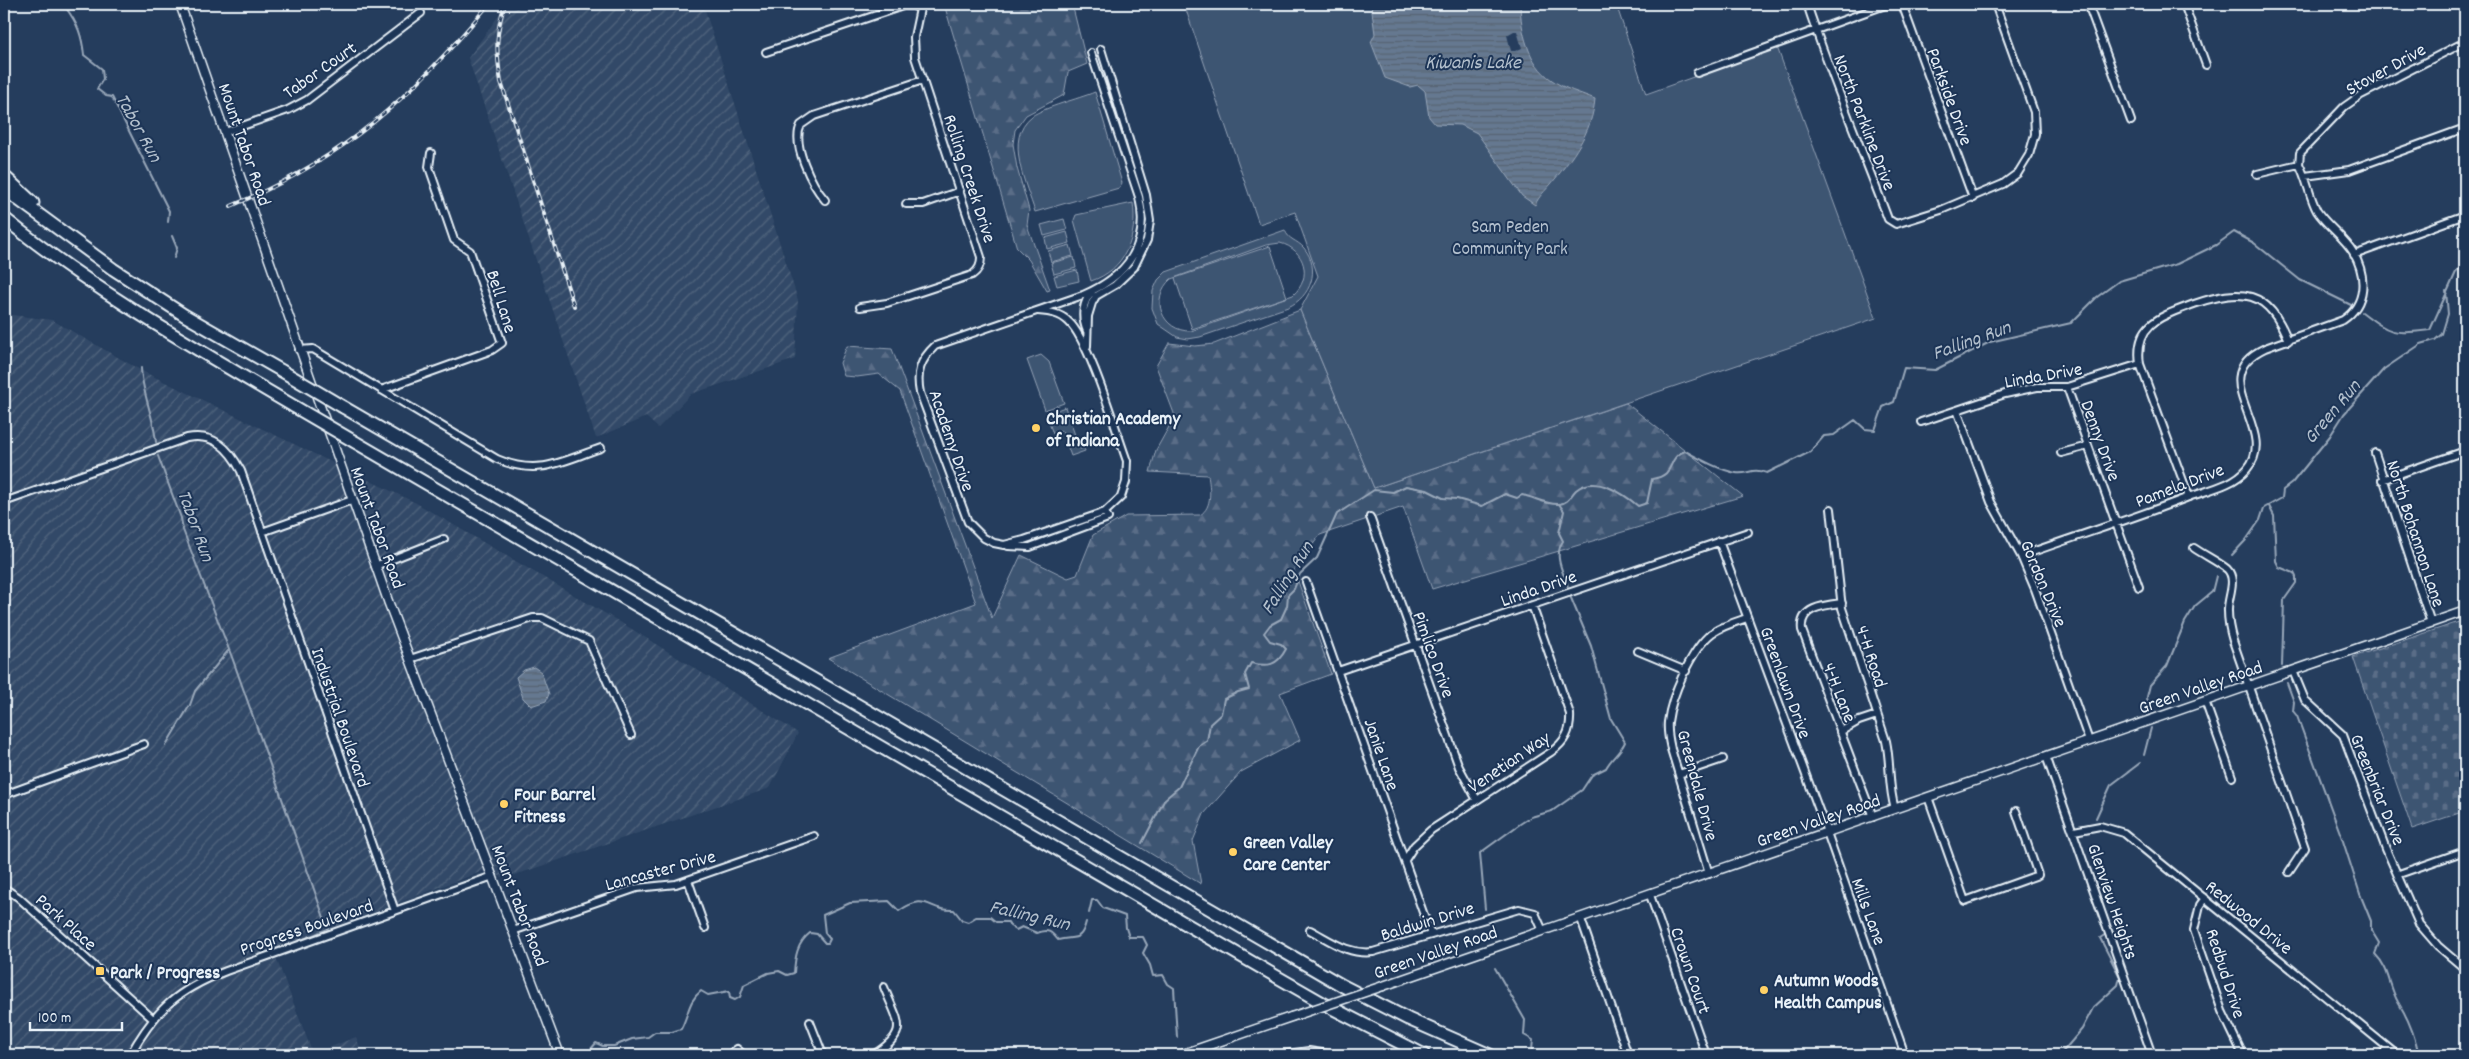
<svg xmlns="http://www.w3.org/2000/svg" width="2469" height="1059" font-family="Dekko,sans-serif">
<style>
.industrial{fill:url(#industrial-furrows)}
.forest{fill:url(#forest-firs);stroke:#93a2b5}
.cemetery{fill:url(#cemetery-stones);stroke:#93a2b5}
.green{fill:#3e5472;stroke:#93a2b5;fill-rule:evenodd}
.water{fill:url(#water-rules);stroke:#99a8ba}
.pier{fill:#253d5d}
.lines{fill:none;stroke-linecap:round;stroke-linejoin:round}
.stream{stroke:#99a8ba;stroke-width:2}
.minor-casing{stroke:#e8f1f8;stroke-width:10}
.tertiary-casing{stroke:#e8f1f8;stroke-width:11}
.motorway-casing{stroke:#e8f1f8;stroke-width:15}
.minor{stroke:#1d3557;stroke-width:6}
.tertiary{stroke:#1d3557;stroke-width:8}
.motorway{stroke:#1d3557;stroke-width:11}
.rail-casing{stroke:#e8f1f8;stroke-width:4}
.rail{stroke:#1d3557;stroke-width:2;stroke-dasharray:5.5;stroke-linecap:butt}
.tertiary-bridge-casing{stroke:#e8f1f8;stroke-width:11;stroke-linecap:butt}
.motorway-bridge-casing{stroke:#e8f1f8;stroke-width:15;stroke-linecap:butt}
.tertiary-bridge{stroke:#1d3557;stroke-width:8}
.motorway-bridge{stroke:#1d3557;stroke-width:11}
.poi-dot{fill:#ffd166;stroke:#1d3557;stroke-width:2}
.labels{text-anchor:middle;stroke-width:4;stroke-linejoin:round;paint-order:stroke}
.street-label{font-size:19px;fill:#e8f1f8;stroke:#1d3557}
.park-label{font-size:19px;fill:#b5c2d0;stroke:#1d3557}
.poi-label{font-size:19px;font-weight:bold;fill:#e8f1f8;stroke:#1d3557;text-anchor:start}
.water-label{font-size:20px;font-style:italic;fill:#b4c1ce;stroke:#1d3557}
</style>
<defs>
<pattern id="industrial-furrows" width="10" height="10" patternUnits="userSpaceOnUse" patternTransform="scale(1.25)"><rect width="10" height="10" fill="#334a68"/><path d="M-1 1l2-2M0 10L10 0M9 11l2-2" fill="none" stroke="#51657e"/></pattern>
<pattern id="forest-firs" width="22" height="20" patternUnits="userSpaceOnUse" patternTransform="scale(1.25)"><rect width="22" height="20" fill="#3e5472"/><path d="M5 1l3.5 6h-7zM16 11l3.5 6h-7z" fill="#5a6d87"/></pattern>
<pattern id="cemetery-stones" width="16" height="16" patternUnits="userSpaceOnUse" patternTransform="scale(1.25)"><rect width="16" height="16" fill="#3e5472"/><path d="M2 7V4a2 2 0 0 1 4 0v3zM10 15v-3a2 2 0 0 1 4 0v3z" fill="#5a6d87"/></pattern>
<pattern id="water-rules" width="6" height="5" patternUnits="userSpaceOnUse" patternTransform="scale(1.25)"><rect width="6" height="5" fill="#657890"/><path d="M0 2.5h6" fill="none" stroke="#576270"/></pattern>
</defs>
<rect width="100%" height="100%" fill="#253d5d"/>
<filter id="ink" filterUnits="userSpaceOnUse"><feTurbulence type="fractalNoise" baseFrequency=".02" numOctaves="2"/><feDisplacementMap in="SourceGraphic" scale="10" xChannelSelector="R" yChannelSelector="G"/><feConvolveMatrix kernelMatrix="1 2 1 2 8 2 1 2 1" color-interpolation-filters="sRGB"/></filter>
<g filter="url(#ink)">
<!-- industrial -->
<path class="industrial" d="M507,4H703L798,300L795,359L691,394L658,428L646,417L596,438L468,58Z
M4,314L52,320L142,371L416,503L630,628L798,733L770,788L506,878L483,871L273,950L313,1054L356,1037L363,1055H4Z"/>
<!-- forest -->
<path class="forest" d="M944,4H1072L1087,64L1068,72L1064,95L1026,115L1015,130L1013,144L1017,168L1029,210L1027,225L1050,290L1047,291L1029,260L1017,248Z
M1300,310L1374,488L1626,403L1743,496L1432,589L1403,507L1320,535L1294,570L1331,674L1280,693L1300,740L1241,772L1204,814L1193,841L1201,884L828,658L976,603L900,391L879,374L857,377L844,376L840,363L847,346L892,349L992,618L1021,555L1068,578L1077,575L1093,535L1126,516L1200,515C1213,507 1210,488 1208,475L1150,472L1156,450L1175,416L1156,366L1169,343L1195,346L1214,344Z"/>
<!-- cemetery -->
<path class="cemetery" d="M2465,620V811L2412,829L2353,657Z"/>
<!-- green -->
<path class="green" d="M1184,4H1616L1646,94L1777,47L1876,318L1374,488L1300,310L1318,276L1295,212L1259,224Z
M1095,92L1122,183L1119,188L1035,212C1027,186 1003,138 1032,116C1045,107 1078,99 1095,92Z
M1133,203C1138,236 1125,270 1091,281L1074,220L1076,215Z
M1064,219L1067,230L1044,236L1041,225Z
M1285,230C1288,240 1297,240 1304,248C1321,269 1311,297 1288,307L1200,337L1188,339L1177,337L1158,324L1152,308L1153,291L1158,280L1166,272ZM1280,243C1305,249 1313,278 1293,295L1191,331C1162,332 1149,298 1171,279L1266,245Z
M1067,232L1070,243L1047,249L1045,238Z
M1070,245L1073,256L1051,262L1048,251Z
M1270,246L1287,297L1192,329L1175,278Z
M1074,257L1076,268L1054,274L1051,263Z
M1077,270L1079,281L1057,286L1054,276Z
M1041,355L1049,362L1064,403L1045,410L1027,360Z
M1065,407L1080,449L1084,448L1085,451L1071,456L1062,431L1053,434L1046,414Z"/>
<!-- water -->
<path class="water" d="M1371,4H1520C1521,31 1528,64 1552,80C1564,89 1581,93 1595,99C1592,133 1572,158 1551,184C1545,191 1539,196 1535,205L1522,196L1477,133L1461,125L1435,124L1429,117L1425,91L1418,85L1410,87L1385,78L1371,42L1375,34Z
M534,667L541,672L549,694L546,701L531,706L523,698L516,677L524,670Z"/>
<!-- pier -->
<path class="pier" d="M1514,31H1517L1522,48L1515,51H1511L1507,35Z"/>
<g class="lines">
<!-- stream -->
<path class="stream" d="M69,4L66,8C78,24 82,36 84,55L102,69L103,79L97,89L106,96L112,97L169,211L168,222
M172,236L177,248L174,258
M2362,312C2392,335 2393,334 2430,330L2457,270L2465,267
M141,368C142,393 154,417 156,442
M158,456L181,518L183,530L233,660L328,929L301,940
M1559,504L1564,511L1559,533L1563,541C1553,556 1563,571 1568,587
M2269,506L2274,516L2276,561L2279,567L2294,573L2296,577V583L2284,600L2282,666
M2232,555L2246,540L2260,520L2264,508L2282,498L2283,490L2292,483L2330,436L2344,414L2384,369L2421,344L2435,340L2442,334L2448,314L2446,291
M2287,683L2294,702L2293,711L2297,716L2343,841L2360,894L2371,921V930L2379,943L2375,954C2390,969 2388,984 2398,1002C2408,1018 2415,1036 2419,1055
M2149,713L2147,697L2150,685L2167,666L2185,622L2195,606L2212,592L2216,576
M166,745L190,705L195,691L228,651
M2144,755L2151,728
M2096,818L2111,785L2140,763
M1142,843L1165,799L1179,787L1199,746L1207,741L1210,724L1221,714L1224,699L1238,692L1249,689L1245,674L1251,663C1268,667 1277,666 1286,649L1281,644L1270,641L1264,633L1270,625L1281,619L1287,606L1288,595L1294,589L1300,574L1317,558L1337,514L1374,490L1393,492L1406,486L1427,490L1443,498L1457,499L1482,506L1505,494L1517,498L1522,495C1534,497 1546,505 1559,504C1569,503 1570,496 1576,490C1595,474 1624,494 1638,506L1647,503L1652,479C1678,475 1665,458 1685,451C1700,459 1719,470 1736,473C1749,475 1751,467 1767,473L1810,452L1824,436L1834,435L1855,420L1865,429L1875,430L1883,407L1894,402L1904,368L1935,370L1990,342L2071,323L2097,297L2119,281L2177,264L2216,245L2234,232L2254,243L2300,280L2353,306
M1485,909L1480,853L1520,824L1531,817L1552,811L1582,790L1592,775L1606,768C1612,757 1620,753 1625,742L1611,719L1591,646L1571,598
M1089,913L1092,900H1097L1103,908L1125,916L1126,928L1129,937H1143L1147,945L1143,953L1150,965L1153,976L1163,975L1168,984L1174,988L1177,1037
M1488,929L1489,938
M1495,968L1525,1020L1524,1035L1533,1040L1532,1050
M586,1055L596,1043L603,1046H614L632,1039L648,1037L655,1032H672L681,1029C689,1014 688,1001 701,991L708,995L729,991L730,998L735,1000L740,997L744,985L768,973L779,971L787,975L794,973C795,957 797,943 810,933L817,934L825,943H828L830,939L825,933L823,915L850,903L889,901L899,911C928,891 928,912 954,910L962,920L968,922L976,917H990L996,922H1008L1010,926L1016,930L1022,927L1037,933C1048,929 1051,931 1058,940C1075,936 1081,942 1086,922
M2060,1055L2082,1029L2093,1008L2118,985L2120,977L2100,938L2106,934"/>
<defs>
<path id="minor" d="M1807,4C1831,77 1861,147 1888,219L1896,224L1941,210L2003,184L2018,173L2029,155L2035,134L2034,112L1995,4
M1902,4L1973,198
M2088,4L2131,121
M2184,4L2206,65
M766,52L900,7L908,5L920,8
M1697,73L1888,4
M225,132L288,110L307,100L421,13
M2257,174L2299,164L2300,153L2344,107L2361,95L2465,42
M2305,176L2349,170L2465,128
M825,200C812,185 791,144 801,125L814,116L923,80
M906,204H923L960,191
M2354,255L2465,215
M860,307L887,303L972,275C979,270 981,265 981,257L915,57L914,37L921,4
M1038,311C1050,312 1060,313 1069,322C1089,340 1116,431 1127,461L1126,482L1121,497L1105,512L1024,540L1004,545L994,543L984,538L968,522L920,393C916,373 920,360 935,346L1083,295C1128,276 1150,245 1139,197L1091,53
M1087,331C1081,318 1082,302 1092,292
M1087,346L1088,316L1092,303L1096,296L1115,285L1134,267L1147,240L1150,221L1146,195L1101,49
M299,350L313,349L497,459C539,477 561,461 601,448
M2140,364L2189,497
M2067,387L2139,587
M381,390L492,350L502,343L470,251L454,240L429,167L431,153
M1957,410L1991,502L2021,556L2035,589L2089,741
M1921,422L2005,394L2037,387H2067L2140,364C2134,323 2162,316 2194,304C2241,288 2269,289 2288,341
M2061,453L2088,446
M2375,453L2431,623
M2382,480L2465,451
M4,502L187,438C214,433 229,448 241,471L395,911
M1831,509L1842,608L1886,741C1891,764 1888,787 1895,809
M1370,517L1459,767L1477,800
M262,532L352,500
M1719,541L1823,821L1905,1055
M1008,546L1030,547L1108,518L1105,512
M2194,548C2204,555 2217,561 2227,569C2238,580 2227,598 2228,611C2228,621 2230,631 2233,641L2305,848L2289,872
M2021,556C2076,536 2132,519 2186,498C2207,490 2233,486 2247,469C2281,430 2201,378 2265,348L2343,320C2367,304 2367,276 2353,252C2344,237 2327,226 2317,211C2309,196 2307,179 2299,164
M375,566L444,539
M1306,582L1431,935
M1842,603C1825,605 1799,607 1802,630L1873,817
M1638,651L1686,671
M410,659L533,618H542L589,641L631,735
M1338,671L1748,532
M2293,671L2305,700L2343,735L2386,849L2419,924L2438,946L2465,969
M2205,701L2232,777
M1840,732L1859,721L1877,715
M2046,756L2152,1055
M1679,774L1723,759
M4,795L144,744
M1928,797L1965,901L2038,875L2016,811
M2074,831L2100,826L2124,833L2397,1055
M1405,860L1414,846L1431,830L1551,752C1565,742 1571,731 1570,714L1532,605
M1709,874L1671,749C1669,740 1667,732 1668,722C1671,697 1691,649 1712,633C1722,626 1735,622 1747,618
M2399,874L2465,851
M688,880L705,928
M4,888L18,897L153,1019
M1650,895L1706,1055
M2205,898L2200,905L2194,930L2222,1011L2243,1055
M1581,919L1628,1055
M1310,930C1331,941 1348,955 1373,952L1519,909L1535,913L1543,931
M513,931L637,888L676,884L814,836
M810,1022L823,1055
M130,1055C155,1010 177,990 226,971L493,876
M729,1055L737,1049L744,1055
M873,1055C911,1031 898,1023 884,987
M1280,1055L1309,1051L1334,1055
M2382,1055L2388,1048"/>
<path id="tertiary" d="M180,4L388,601L560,1055
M1383,986L2465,611
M1180,1055L1291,1017"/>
<path id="motorway" d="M4,176L33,203
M4,189L113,269L184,315L282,371
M4,218C94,291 195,348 295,407
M343,407L1343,986L1408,1019L1490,1055
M355,442L1260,967L1328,1006L1424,1055"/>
</defs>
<!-- minor casing -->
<use href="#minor" class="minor-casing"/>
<!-- tertiary casing -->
<use href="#tertiary" class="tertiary-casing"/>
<!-- motorway casing -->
<use href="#motorway" class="motorway-casing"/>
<!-- minor -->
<use href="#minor" class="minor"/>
<!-- tertiary -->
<use href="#tertiary" class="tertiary"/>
<!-- motorway -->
<use href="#motorway" class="motorway"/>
<defs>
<path id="rail" d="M505,4C495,34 496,51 501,82L574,306
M231,206C344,159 412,97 489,4"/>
</defs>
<!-- rail casing -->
<use href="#rail" class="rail-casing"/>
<!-- rail -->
<use href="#rail" class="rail"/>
<defs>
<path id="tertiary-bridge" d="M1291,1017L1383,986"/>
<path id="motorway-bridge" d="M282,371L343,407
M295,407L355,442"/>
</defs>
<!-- tertiary-bridge casing -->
<use href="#tertiary-bridge" class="tertiary-bridge-casing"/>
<!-- motorway-bridge casing -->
<use href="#motorway-bridge" class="motorway-bridge-casing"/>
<!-- tertiary-bridge -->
<use href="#tertiary-bridge" class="tertiary-bridge"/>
<!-- motorway-bridge -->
<use href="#motorway-bridge" class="motorway-bridge"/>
</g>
</g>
<!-- markers -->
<g class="poi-dot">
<circle cx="1036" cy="428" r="5"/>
<circle cx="504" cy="804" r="5"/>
<circle cx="1233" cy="852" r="5"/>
<rect x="95" y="966" width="10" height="10" rx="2.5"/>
<circle cx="1764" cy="990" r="5"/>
</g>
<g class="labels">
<!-- street labels -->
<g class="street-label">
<text transform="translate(2385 68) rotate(-29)" y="7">Stover Drive</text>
<text transform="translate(319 69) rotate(-35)" y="7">Tabor Court</text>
<text transform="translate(1951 96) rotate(70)" y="7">Parkside Drive</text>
<text transform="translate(1866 122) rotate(69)" y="7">North Parkline Drive</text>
<text transform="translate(246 144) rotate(71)" y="7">Mount Tabor Road</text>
<text transform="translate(971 178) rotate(72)" y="7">Rolling Creek Drive</text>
<text transform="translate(503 301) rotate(73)" y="7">Bell Lane</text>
<text transform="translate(2043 374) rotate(-10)" y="7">Linda Drive</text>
<text transform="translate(953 440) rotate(71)" y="7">Academy Drive</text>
<text transform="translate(2102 440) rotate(70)" y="7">Denny Drive</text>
<text transform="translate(2179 484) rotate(-21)" y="7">Pamela Drive</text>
<text transform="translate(379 527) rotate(70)" y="7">Mount Tabor Road</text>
<text transform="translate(2417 533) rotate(72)" y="7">North Bohannon Lane</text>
<text transform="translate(2045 583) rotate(67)" y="7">Gordon Drive</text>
<text transform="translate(1538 587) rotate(-19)" y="7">Linda Drive</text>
<text transform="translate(1435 654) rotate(70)" y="7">Pimlico Drive</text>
<text transform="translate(1873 656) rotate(72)" y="7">4-H Road</text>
<text transform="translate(1787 682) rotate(70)" y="7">Greenlawn Drive</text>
<text transform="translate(2200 686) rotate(-19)" y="7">Green Valley Road</text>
<text transform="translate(1841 692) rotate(69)" y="7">4-H Lane</text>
<text transform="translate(342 717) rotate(71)" y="7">Industrial Boulevard</text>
<text transform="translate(1383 754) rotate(71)" y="7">Janie Lane</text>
<text transform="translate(1508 761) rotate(-34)" y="7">Venetian Way</text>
<text transform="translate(1699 785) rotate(75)" y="7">Greendale Drive</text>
<text transform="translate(2379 789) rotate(68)" y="7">Greenbriar Drive</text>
<text transform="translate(1818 819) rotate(-19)" y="7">Green Valley Road</text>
<text transform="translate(660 869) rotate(-15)" y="7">Lancaster Drive</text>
<text transform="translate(2114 901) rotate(71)" y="7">Glenview Heights</text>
<text transform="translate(521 905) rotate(69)" y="7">Mount Tabor Road</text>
<text transform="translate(1870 911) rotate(70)" y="7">Mills Lane</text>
<text transform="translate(2250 916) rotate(39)" y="7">Redwood Drive</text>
<text transform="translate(1427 920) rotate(-17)" y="7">Baldwin Drive</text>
<text transform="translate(67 921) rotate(42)" y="7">Park Place</text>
<text transform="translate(306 926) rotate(-19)" y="7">Progress Boulevard</text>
<text transform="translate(1435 951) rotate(-19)" y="7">Green Valley Road</text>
<text transform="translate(1692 970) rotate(71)" y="7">Crown Court</text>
<text transform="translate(2227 973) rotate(72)" y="7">Redbud Drive</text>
</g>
<!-- park labels -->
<g class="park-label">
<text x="1510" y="232">Sam Peden<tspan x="1510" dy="22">Community Park</tspan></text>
</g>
<!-- poi labels -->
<g class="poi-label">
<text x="1046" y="424">Christian Academy<tspan x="1046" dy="22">of Indiana</tspan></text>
<text x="514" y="800">Four Barrel<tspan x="514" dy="22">Fitness</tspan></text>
<text x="1243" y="848">Green Valley<tspan x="1243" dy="22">Care Center</tspan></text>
<text x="110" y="978">Park / Progress</text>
<text x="1774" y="986">Autumn Woods<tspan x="1774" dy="22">Health Campus</tspan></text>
</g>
<!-- water labels -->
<g class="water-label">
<text x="1473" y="68">Kiwanis Lake</text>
<text transform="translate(140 127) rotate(61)" y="7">Tabor Run</text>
<text transform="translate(1971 339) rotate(-20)" y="7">Falling Run</text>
<text transform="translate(2331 411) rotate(-50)" y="7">Green Run</text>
<text transform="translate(197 525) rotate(70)" y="7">Tabor Run</text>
<text transform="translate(1286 577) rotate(-58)" y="7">Falling Run</text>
<text transform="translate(1030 914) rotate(13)" y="7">Falling Run</text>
</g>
</g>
<!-- margin -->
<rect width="2469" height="1059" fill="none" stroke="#1d3557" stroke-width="20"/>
<rect x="10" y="10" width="2449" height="1039" fill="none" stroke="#e8f1f8" stroke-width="2" filter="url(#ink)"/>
<!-- scale -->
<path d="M30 1022v8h92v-8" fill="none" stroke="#e8f1f8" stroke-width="2.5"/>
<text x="38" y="1022" font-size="15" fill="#e8f1f8" stroke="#1d3557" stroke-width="4" paint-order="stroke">100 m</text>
</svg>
